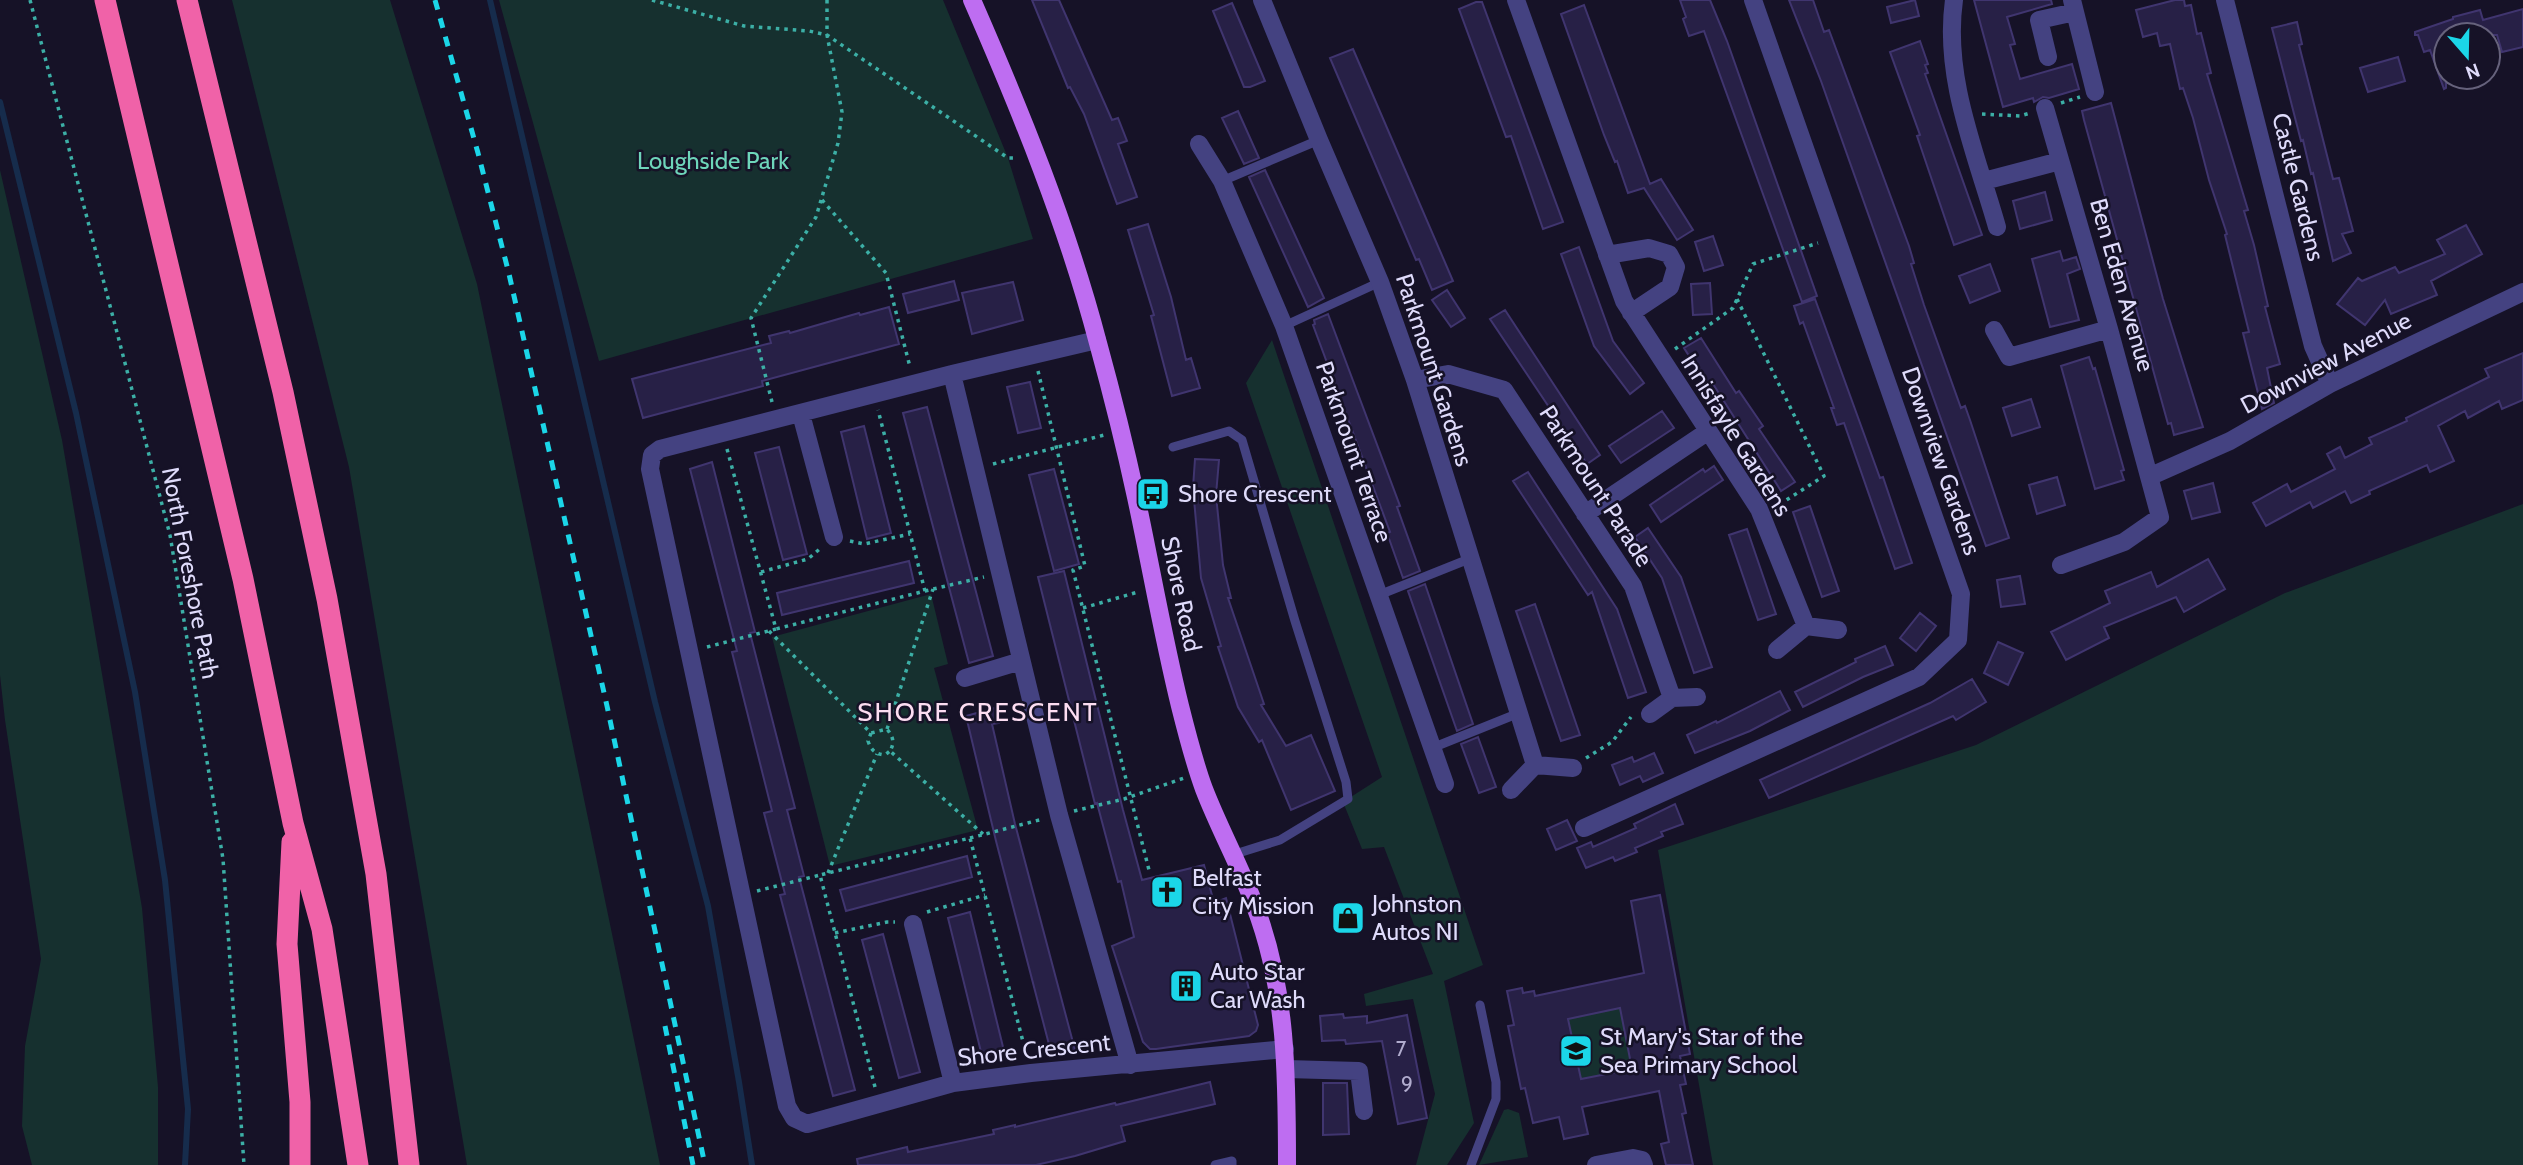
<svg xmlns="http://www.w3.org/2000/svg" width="2523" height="1165" font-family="Cabin,sans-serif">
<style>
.green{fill:#16302f}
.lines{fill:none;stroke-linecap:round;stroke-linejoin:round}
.stream{stroke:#162c4c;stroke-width:6}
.building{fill:#272046;stroke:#40356f;stroke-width:2;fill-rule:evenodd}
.path{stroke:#3cafa6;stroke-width:3.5;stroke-dasharray:3.5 5;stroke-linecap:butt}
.lane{stroke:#444281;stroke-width:9}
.street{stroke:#444281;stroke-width:18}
.primary{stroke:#be6df1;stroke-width:18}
.highway{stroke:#f062a8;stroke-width:21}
.rail{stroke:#1bd6e8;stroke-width:5;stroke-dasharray:10 9;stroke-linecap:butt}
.labels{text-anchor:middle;stroke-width:5;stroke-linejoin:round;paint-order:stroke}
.number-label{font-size:21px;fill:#b1acce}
.park-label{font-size:24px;fill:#6ed5ba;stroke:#161227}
.street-label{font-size:24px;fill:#dfdbfb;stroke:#161227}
.poi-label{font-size:24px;fill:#dfdbfb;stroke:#161227;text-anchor:start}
.neighbourhood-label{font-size:26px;letter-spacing:2px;fill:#fcddf1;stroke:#161227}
</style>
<rect width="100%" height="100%" fill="#161227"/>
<!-- green -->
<path class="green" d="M232,0H390L477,284L660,1165H467L349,467Z
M499,0H943L1008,158L1033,239L599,361Z
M0,170L62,440L142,908L158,1087V1165H32L22,1126L25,1046L41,959L5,720L0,675Z
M1272,340L1483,965L1444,981L1474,1123L1447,1165H1416L1435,1094L1413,999L1366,1006L1364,994L1433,974L1384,847L1362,849L1343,802L1382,777L1246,383Z
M2523,504V1165H1713L1658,850L1976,745L2285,593Z
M931,594L948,664L934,668L978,830L830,866L772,637Z
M1644,1003L1624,1028L1627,1046L1659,1063L1553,1085L1543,1024Z
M1508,1109L1519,1113L1528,1157L1479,1165L1504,1110Z"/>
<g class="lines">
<!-- stream -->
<path class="stream" d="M490,0L655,702L708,906L739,1082L752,1165
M0,102L76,413L135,692L165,880L188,1109L185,1165"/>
</g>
<!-- building -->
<path class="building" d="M1032,0H1059L1112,120L1118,118L1127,141L1118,144L1137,197L1117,204L1084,114L1070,87L1068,88Z
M1680,0H1710L1727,41L1817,296L1802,302L1704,31L1689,36L1683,19L1686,17Z
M1789,0H1813L1824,32L1829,30L1909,246L1914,263L1911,264L1924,305L1961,408L1965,406L1970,420L2009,538L1986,546L1821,81Z
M1915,0L1919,16L1891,23L1887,7Z
M1974,0H2051L2052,4L2007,17L2015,44L2010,45L2020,79L2072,64L2079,89L2049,98L2043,97L2034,102L2033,98L2003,107Z
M2175,0H2184L2185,6L2191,5L2197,34L2201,33L2211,73L2207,74L2248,210L2244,211L2254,245L2268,306L2265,307L2280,364L2267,368L2274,403L2262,409L2243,333L2249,332L2225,235L2227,234L2209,180L2193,118L2183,88L2180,89L2170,44L2160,46L2157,33L2143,37L2136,10Z
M1476,2H1482L1563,222L1543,229L1511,136L1506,137L1459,9Z
M1232,3L1265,81L1250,87H1244L1213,11Z
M1584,5L1650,184L1661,179L1693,230L1677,240L1644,188L1628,193L1617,161L1615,162L1604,135L1561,14Z
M2523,9V47L2502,52L2497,35H2446V88L2444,89L2430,50L2424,52L2418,35H2415V32L2453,19V17L2480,10L2483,20Z
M2297,22L2302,44L2299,45L2333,179L2339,178L2353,231L2342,234L2351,253L2333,261L2313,173L2311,174L2303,140L2301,141L2272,28Z
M1920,41L1928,64L1925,65L1928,73L1925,74L1982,235L1954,245L1917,136L1920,135L1890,52Z
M1353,49L1453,281L1432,290L1419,259L1416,260L1330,58Z
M2398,57L2405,81L2368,92L2360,68Z
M2111,103L2163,299L2203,427L2174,435L2171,423L2168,424L2084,120L2082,111Z
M1238,111L1259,158L1244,164L1222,118Z
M1265,170L1324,298L1308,307L1249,177Z
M2045,192L2052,220L2020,229L2013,201Z
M1148,224L1171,297L1186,360L1191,358L1200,388L1172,396L1151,316L1154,315L1128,230Z
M2466,225L2482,254L2431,281L2437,295L2391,314L2385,300L2365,325L2337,304L2358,278L2362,281L2395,267L2399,273L2445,254L2437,240Z
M1713,236L1723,265L1704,271L1695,242Z
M1579,247L1613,341L1644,383L1630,394L1594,346L1561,254Z
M2060,251L2063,261L2076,257L2080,269L2067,274L2079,320L2050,327L2032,259Z
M1990,264L2000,291L1970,303L1959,276Z
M954,281L959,300L908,313L903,294Z
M1013,282L1023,320L972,334L962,293Z
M1710,283L1712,314L1693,315L1691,284Z
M1447,290L1465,318L1451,327L1432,300Z
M1815,299L1880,478L1883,477L1912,563L1895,569L1844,423L1837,425L1831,408H1834L1803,322L1800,324L1794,306Z
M889,307L899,344L762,381L763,386L643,418L632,379L771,343L769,336L789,331L790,333L859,313L860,315Z
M1505,310L1600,455L1587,464L1490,319Z
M1328,314L1400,506L1397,507L1420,571L1403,578L1387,533L1390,532L1313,325L1315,324L1314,320Z
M1701,338L1736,393L1739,391L1763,426L1759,429L1795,482L1781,491L1713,384L1709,387L1684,348Z
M2523,353V400L2502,409L2499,401L2468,418L2465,411L2438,426L2454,461L2430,472L2427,465L2369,491L2370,494L2351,503L2345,491L2313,508L2310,502L2266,526L2253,503L2287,484L2291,492L2335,469L2327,454L2340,447L2345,458L2372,444L2369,438L2407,421L2406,418L2489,377L2485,369Z
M2089,357L2093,369L2095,368L2124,470L2121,471L2124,480L2095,489L2061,366Z
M1030,382L1041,428L1018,433L1007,387Z
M2031,399L2040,427L2012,436L2003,408Z
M927,407L993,656L969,663L903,413Z
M1662,411L1674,428L1621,463L1609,446Z
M864,426L891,533L867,539L841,432Z
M779,447L807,554L783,560L755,453Z
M1195,459L1219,460L1216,495L1223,565L1231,598H1228L1264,704L1261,705L1286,746L1311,735L1335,791L1291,810L1262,740L1259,742L1238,707L1218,647L1221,646L1201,578L1193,488Z
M712,462L755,632L750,633L795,808L787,810L804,876L799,877L855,1090L833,1096L780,895L785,894L764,813L772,811L732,652L737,651L690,469Z
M1714,466L1723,480L1661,522L1650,505L1703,469L1705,472Z
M1054,469L1079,564L1054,571L1029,475Z
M1528,472L1617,609L1646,692L1628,698L1592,592L1588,595L1513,481Z
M2057,477L2065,505L2037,514L2029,485Z
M2213,483L2220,512L2192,519L2184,491Z
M1810,506L1839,591L1822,597L1793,512Z
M1648,528L1681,577L1712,667L1694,673L1662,578L1635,537Z
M1747,529L1776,614L1758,620L1729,535Z
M2208,559L2225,589L2184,612L2176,597L2104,627L2109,638L2066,660L2051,632L2110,603L2105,591L2151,572L2157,587Z
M909,561L914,583L782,615L777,593Z
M1064,571L1123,810L1142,880L1204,865L1214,903L1226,898L1258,1025L1256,1031L1249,1036L1156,1049H1150L1143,1042L1112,946L1134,937L1121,881L1118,882L1097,803L1095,804L1038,577Z
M2020,576L2025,604L2001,607L1997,580Z
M1425,584L1473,724L1457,731L1408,591Z
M1535,604L1580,735L1561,741L1516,611Z
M1920,613L1936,626L1916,651L1900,638Z
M1998,642L2023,653L2008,685L1984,673Z
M1885,646L1893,665L1863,677L1803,707L1795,692L1856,662L1855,659Z
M1972,679L1986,702L1956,720L1953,716L1769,798L1760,780L1930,703Z
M1780,691L1790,710L1750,731L1695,753L1687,735L1716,721L1717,723Z
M995,708L999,723L992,724L1015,824L1075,1050L1052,1056L996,841L966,716Z
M1478,737L1496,787L1479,793L1461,744Z
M1654,753L1663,773L1643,782L1640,776L1620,785L1612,765L1632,757L1634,762Z
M1675,804L1683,824L1661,832L1663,836L1635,848L1637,852L1615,861L1613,857L1586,868L1577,848L1591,842L1593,847L1636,828L1634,824Z
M1567,820L1577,841L1556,850L1547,829Z
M967,856L972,877L846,911L840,890Z
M1660,895L1690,1054L1680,1056L1686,1084L1680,1085L1686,1113L1682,1114L1693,1165H1666L1661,1144L1669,1142L1659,1091L1582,1107L1588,1134L1564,1139L1559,1117L1533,1123L1525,1088L1521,1089L1508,1026L1514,1025L1507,991L1522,988L1523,993L1534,991L1535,996L1644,973L1631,901ZM1620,1008L1632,1069L1581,1079L1568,1019Z
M970,912L1004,1051L982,1056L948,918Z
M883,934L920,1072L899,1078L862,940Z
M1343,1014L1344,1018L1367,1016V1023L1407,1015L1427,1118L1398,1124L1382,1041L1346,1044L1345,1040L1322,1041L1320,1016Z
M1210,1082L1215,1104L1121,1126L1125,1141L1075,1156L1036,1165H858L857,1159L907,1147L908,1152L994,1134L993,1130L1015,1125V1127L1115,1103L1116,1105Z
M1323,1083H1347L1349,1134L1323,1135Z"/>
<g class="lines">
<!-- path -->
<path class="path" d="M30,0L170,535L223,859L244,1165
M652,0L744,26L809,31L827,35L1008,158H1017
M2061,103L2080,97
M1982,114L2020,116L2030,113
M822,200L886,273L910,367
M1737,299L1824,476L1777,506
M1675,349L1733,308L1753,264L1818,243
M1038,371L1085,566L1073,570L1150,874
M772,402L751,318L816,217L838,143L842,112L827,35V0
M727,449L776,629L925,591L878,410
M993,464L1104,435
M850,541L864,544L910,534
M761,572L808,559L822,547
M925,591L984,577
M1083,608L1138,592
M769,631L871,733L887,729C893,737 895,742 890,751L983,834
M707,647L776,629
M887,729L933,589
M871,733L868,741C871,750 875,754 885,755L890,751
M1586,758L1612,742L1631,717
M1074,811L1124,799L1184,778
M970,838L1043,819
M828,873L877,754
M757,891L820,875
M927,912L985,895
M835,933L887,922H895
M875,1087L820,875L970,838L1027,1057"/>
<!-- lane -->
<path class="lane" d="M1222,181L1319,140
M1284,326L1380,282
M1173,447L1229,431L1242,440L1295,621L1346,782L1348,799L1280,840L1232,855
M1379,595L1469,559
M1432,748L1519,713
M1215,1165L1232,1161V1165
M1471,1165L1496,1099V1082L1480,1005"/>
<!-- street -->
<path class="street" d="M1262,0L1319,140L1380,282L1415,380L1535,765
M1516,0L1624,301L1759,509L1806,626
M1954,0C1943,78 1976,153 1997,227
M2072,0L2095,92
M2225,0L2313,346L2330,384
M2048,57L2039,20L2075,12
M2045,108L2109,329L2160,517L2124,542L2061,565
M1199,144L1222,181L1284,326L1445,784
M1984,181L2060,161
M1607,255L1649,248L1669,254L1676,267L1670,287L1631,313
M1994,330L2009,357L2109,329
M1097,340L952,374L660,449L652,455L650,469L787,1106L794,1118L807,1124L953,1083L1031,1073L1285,1049
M952,374L1059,815L1130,1065
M1415,380L1448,374L1504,390L1633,586L1672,698
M801,414L834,537
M2151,476L2230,441L2330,384L2523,292
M1585,514L1707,432
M1777,650L1806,626L1838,630
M965,678L1021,661
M1650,714L1672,698L1697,697
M1511,790L1535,765L1573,768
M1584,828L1919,677L1958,640L1961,594L1753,0
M913,924L953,1083
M1286,1069L1359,1071L1364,1111
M1596,1165L1633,1158L1642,1160L1644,1165"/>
<!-- primary -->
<path class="primary" d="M972,0C1021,112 1067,225 1098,343C1112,394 1125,446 1136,497C1151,567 1163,637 1180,706C1187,734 1194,762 1204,789C1219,828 1240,866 1255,906C1287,990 1287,1077 1287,1165"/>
<!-- highway -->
<path class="highway" d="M105,0L243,579L293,823L322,929L358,1165
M187,0L283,392L327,599L376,874L409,1165
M292,842L287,944L300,1102V1165"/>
<!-- rail -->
<path class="rail" d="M435,0L478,153L509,274L607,706L705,1165
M665,1026L693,1165"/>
</g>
<!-- icons -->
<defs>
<symbol id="bus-square" viewBox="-11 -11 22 22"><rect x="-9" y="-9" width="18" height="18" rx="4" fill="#1bd6e8" stroke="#161227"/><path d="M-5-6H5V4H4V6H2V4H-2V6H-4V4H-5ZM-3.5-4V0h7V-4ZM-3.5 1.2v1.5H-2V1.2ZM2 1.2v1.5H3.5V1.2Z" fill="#111"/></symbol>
<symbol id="church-square" viewBox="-11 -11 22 22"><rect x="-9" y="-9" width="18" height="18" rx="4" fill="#1bd6e8" stroke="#161227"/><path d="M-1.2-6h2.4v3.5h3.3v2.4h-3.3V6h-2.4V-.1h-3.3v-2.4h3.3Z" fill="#111"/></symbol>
<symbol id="shop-square" viewBox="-11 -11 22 22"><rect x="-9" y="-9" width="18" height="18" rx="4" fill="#1bd6e8" stroke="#161227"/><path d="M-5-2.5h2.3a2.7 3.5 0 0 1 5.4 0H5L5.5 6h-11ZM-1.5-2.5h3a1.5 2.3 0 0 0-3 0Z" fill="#111"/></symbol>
<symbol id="building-square" viewBox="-11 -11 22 22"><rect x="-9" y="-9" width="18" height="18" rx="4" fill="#1bd6e8" stroke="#161227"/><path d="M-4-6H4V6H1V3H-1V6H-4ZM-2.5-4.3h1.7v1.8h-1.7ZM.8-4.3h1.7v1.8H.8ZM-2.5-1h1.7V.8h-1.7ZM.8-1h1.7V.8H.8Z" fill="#111"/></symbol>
<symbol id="school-square" viewBox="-11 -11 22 22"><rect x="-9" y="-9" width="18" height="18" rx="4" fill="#1bd6e8" stroke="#161227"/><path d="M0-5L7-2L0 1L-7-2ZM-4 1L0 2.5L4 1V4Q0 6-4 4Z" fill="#111"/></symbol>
</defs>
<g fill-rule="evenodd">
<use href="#bus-square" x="1134" y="475" width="38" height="38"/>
<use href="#church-square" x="1148" y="873" width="38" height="38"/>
<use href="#shop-square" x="1329" y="899" width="38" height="38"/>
<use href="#building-square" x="1167" y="967" width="38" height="38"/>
<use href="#school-square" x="1557" y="1032" width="38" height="38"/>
</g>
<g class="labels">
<!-- number labels -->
<g class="number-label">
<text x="1401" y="1056">7</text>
<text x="1407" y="1091">9</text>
</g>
<!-- park labels -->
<g class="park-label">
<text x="713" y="169">Loughside Park</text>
</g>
<!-- street labels -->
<g class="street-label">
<text transform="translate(2298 187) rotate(76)" y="8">Castle Gardens</text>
<text transform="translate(2122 285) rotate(74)" y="8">Ben Eden Avenue</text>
<text transform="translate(2326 363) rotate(-28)" y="8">Downview Avenue</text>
<text transform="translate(1434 370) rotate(72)" y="8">Parkmount Gardens</text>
<text transform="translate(1736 435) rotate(58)" y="8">Innisfayle Gardens</text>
<text transform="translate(1354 452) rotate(71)" y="8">Parkmount Terrace</text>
<text transform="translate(1941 461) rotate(71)" y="8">Downview Gardens</text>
<text transform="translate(1596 486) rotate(57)" y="8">Parkmount Parade</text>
<text transform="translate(190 573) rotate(79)" y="8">North Foreshore Path</text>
<text transform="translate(1181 594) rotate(78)" y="8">Shore Road</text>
<text transform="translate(1034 1050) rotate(-6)" y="8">Shore Crescent</text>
</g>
<!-- poi labels -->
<g class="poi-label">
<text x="1178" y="502">Shore Crescent</text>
<text x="1192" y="886">Belfast<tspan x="1192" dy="28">City Mission</tspan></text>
<text x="1372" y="912">Johnston<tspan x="1372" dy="28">Autos NI</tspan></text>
<text x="1210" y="980">Auto Star<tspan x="1210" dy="28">Car Wash</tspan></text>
<text x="1600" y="1045">St Mary's Star of the<tspan x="1600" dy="28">Sea Primary School</tspan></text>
</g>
<!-- neighbourhood labels -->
<g class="neighbourhood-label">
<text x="978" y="721">SHORE CRESCENT</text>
</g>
</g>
<!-- north arrow -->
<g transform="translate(2467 56) rotate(160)"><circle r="33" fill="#161227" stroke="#66627c" stroke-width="2"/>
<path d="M0-5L12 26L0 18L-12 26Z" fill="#1bd6e8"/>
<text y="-10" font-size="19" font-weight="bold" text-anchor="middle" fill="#dfdbfb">N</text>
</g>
</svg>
